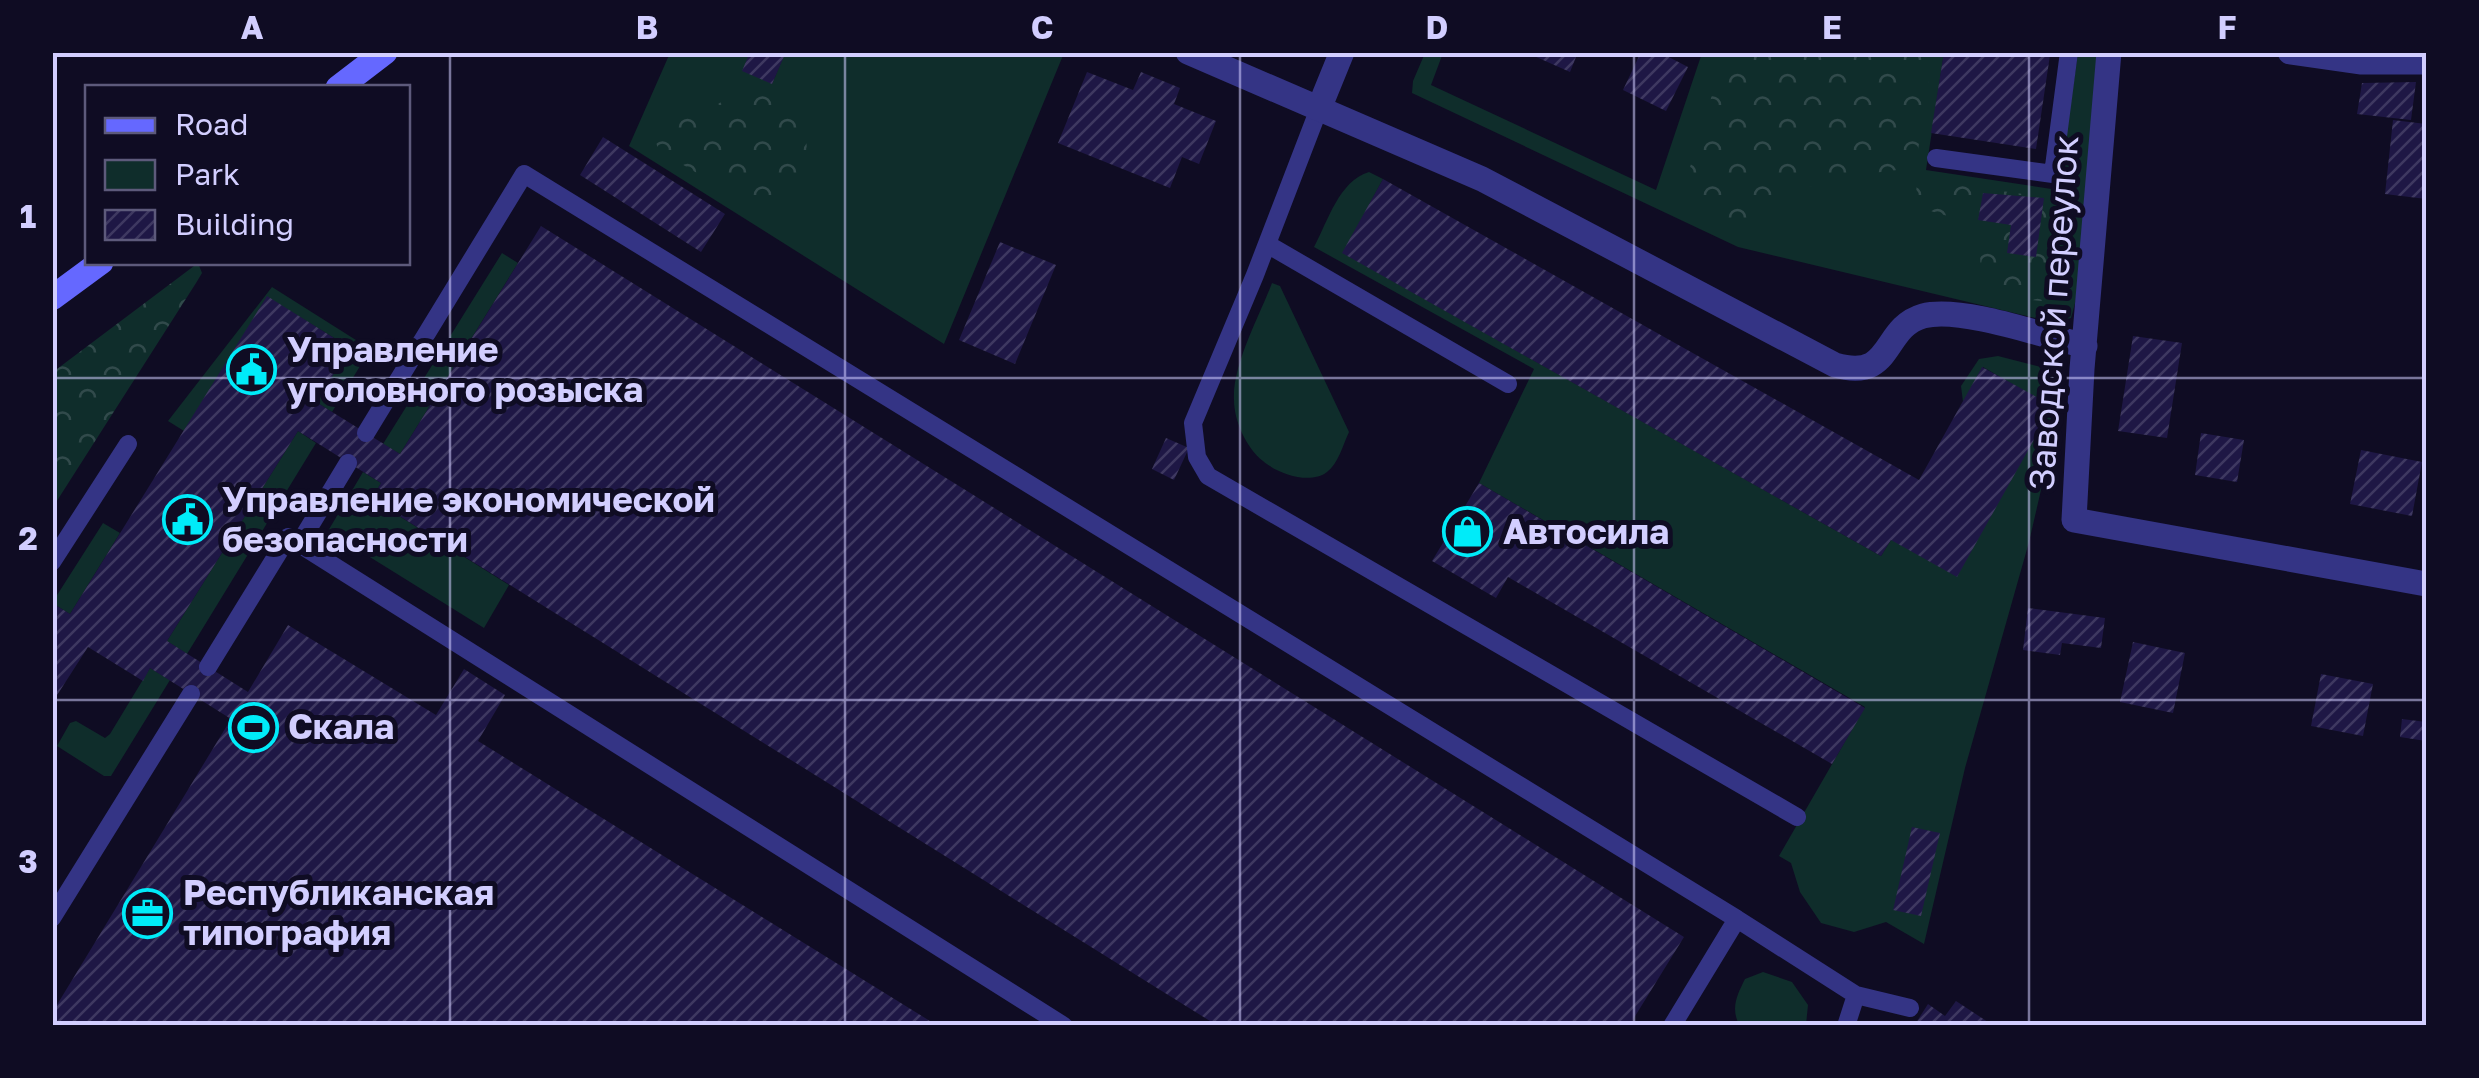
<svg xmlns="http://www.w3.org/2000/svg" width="2479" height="1078" font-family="'Golos Text',sans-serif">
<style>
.green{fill:#0f2d2b}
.forest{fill:url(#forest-crowns)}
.building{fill:url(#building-hatch)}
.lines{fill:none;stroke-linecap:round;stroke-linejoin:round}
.service{stroke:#343485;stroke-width:18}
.minor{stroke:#343485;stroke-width:25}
.secondary{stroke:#6568ff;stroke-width:25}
.grid{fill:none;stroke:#d2ceff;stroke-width:2.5;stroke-opacity:0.55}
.labels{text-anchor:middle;stroke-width:10;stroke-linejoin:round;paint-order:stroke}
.street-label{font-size:35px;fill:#d2ceff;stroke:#0f0c23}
.poi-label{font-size:35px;font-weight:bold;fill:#d2ceff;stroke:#0f0c23;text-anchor:start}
.neatline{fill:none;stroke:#d2ceff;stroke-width:4}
.grid-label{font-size:32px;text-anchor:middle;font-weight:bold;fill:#d2ceff}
</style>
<defs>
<pattern id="forest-crowns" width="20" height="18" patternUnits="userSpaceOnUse" patternTransform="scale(2.5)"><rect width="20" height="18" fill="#0f2d2b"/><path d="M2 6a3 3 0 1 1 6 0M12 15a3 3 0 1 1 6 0" fill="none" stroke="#314a4b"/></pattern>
<pattern id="building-hatch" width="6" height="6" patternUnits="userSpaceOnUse" patternTransform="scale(2.5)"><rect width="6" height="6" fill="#1e1745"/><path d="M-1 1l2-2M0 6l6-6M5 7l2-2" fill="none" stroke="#3e3861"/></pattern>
</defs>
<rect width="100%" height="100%" fill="#0f0c23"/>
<!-- green -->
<path class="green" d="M670,53H750L772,84L785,53H1064L944,344L629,146Z
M1425,53H1443L1431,85L1656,190L1702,53H1944L1926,170L2058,190L2078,53H2097L2077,296L2071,318L2052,322L1738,247L1412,93L1413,81Z
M1369,172L1383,179L1343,253L1881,556L1891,540L2052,407L1983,367L1963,402L1961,386L1979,359L1998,356L2045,368L2054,379L2059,412L2029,542L1965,768L1924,944L1886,922L1854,932L1821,923L1800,892L1791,863L1779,856L1865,707L1479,483L1534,369L1314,247C1328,221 1339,181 1369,172Z
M502,253L518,263L400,454L383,444Z
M1272,283L1280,286L1349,432C1343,445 1338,464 1327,472C1310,485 1278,474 1263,461C1246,448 1234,420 1234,400C1232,365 1260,315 1272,283Z
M272,287L367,347L368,353L332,412L316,402L349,347L267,297L184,431L168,421Z
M298,431L316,443L187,654L167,641Z
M363,472L381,483L372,499L509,585L484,628L328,531Z
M103,523L120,533L70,614L52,603Z
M150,668L170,680L111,776H104L57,746L70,723L76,721L105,738L110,734Z
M1763,972L1792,982L1808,1005L1806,1025L1740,1026C1730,1009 1737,995 1745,979Z"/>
<!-- forest -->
<path class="forest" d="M1725,52L1933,53L1916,163C1903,172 1893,169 1877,173C1845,179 1821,189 1787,186L1755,220C1722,221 1700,219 1684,187Z
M744,93C754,94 767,92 776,96C814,110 813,163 793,192C789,198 781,203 776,208H756L658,150L655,137C677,110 715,108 744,93Z
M1923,180L2058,199L2062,203L2056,291L2041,301L2000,296L1981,277L1979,231C1963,216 1941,217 1922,207L1916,195L1917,181Z
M198,263L202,273L196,283L53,507V372Z"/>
<!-- building -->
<path class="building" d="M750,52H786L772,84L742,71Z
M1525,52H1578L1570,72Z
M1641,52H1659L1688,67L1666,111L1623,90Z
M1944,52L2050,55L2036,149L1931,133Z
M1087,72L1133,90L1141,72L1180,88L1174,104L1216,121L1199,164L1182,157L1170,188L1058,143Z
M2416,82L2411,120L2357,114L2362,83Z
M2393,120L2426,124V199L2385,194Z
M603,137L725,214L701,252L580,175Z
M1383,179L1919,480L1982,367L2053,406L1957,577L1891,540L1881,556L1342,253Z
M1983,193L2044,198L2036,257L2007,253L2011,225L1978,220Z
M541,226L1684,937L1629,1026H1218L372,499L381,483L298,431L167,641L248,692L288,625L436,715L464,669L505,695L478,741L938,1026H52V1013L231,719L150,668L143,681L88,647L52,703V603L70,614L267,296L350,348L316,402L400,454Z
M1000,242L1056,265L1015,364L959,340Z
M2133,336L2182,343L2167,438L2118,431Z
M2201,433L2244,440L2237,482L2195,475Z
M1166,438L1189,448L1174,480L1152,469Z
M2361,450L2422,462L2412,516L2350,504Z
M1479,483L1865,708L1832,764L1508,577L1496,598L1432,561Z
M2028,608L2105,618L2101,648L2062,643L2060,655L2023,650Z
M2133,642L2185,653L2173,713L2120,702Z
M2321,674L2373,684L2363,736L2311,726Z
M2402,719L2426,722V741L2400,737Z
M1912,827L1940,833L1921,916L1893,910Z
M1956,1001L1994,1026H1914L1928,1004L1945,1016Z"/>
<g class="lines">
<!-- service -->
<path class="service" d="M1320,106L1255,275L1193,423L1197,457L1208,476L1797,817
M1936,158L2053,174L2069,52
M1267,244L1508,384
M366,433L524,174L1737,919L1672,1026
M299,544L348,463
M52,562L128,444
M208,667L288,537L1064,1026
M52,918L191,694
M1737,919L1856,995L1846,1026
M1856,995L1910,1008"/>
<!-- minor -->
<path class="minor" d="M1188,52L1482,179L1835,365C1894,382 1881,328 1923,316C1961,306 2044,336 2085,346
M2109,52L2082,369L2074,520L2426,584
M2290,52L2360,62H2426
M1320,106L1342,52"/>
<!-- secondary -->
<path class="secondary" d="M338,88L385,52
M52,298L101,262"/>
</g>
<!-- grid -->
<path class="grid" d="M450,52V1026M845,52V1026M1240,52V1026M1634,52V1026M2029,52V1026M52,378H2426M52,700H2426"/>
<!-- icons -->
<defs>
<symbol id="civic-ring" viewBox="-11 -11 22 22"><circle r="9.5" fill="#0f0c23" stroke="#00ebf9" stroke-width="1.5"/><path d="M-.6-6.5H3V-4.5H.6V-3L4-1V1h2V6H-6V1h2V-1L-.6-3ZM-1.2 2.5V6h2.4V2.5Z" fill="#00ebf9"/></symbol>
<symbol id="shop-ring" viewBox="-11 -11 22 22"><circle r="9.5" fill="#0f0c23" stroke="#00ebf9" stroke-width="1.5"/><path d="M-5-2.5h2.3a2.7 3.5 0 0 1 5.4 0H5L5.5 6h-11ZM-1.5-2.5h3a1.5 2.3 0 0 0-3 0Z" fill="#00ebf9"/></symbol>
<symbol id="stadium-ring" viewBox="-11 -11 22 22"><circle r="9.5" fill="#0f0c23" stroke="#00ebf9" stroke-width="1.5"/><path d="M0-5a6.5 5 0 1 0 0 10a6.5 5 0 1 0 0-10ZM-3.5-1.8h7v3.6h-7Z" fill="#00ebf9"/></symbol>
<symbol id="office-ring" viewBox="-11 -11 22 22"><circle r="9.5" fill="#0f0c23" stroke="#00ebf9" stroke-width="1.5"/><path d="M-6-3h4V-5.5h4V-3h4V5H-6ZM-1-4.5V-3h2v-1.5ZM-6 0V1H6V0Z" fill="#00ebf9"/></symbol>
</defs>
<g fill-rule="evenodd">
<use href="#civic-ring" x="224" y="342" width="55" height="55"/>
<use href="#civic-ring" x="160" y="492" width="55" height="55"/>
<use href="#shop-ring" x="1440" y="504" width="55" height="55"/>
<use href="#stadium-ring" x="226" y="700" width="55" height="55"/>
<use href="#office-ring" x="120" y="886" width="55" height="55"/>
</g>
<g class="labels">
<!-- street labels -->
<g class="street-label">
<text transform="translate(2054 313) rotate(-86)" y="12">Заводской переулок</text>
</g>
<!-- poi labels -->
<g class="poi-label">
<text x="287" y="362">Управление<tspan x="287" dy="40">уголовного розыска</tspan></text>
<text x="222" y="512">Управление экономической<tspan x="222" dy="40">безопасности</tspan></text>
<text x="1503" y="544">Автосила</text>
<text x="288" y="739">Скала</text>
<text x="183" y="905">Республиканская<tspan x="183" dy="40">типография</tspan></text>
</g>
</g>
<!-- border -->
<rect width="2479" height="1078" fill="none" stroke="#0f0c23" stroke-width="110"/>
<!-- legend -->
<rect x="85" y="85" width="325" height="180" fill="#0f0c23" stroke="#5d5a7b" stroke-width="2.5"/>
<rect x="105" y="118" width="50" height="15" fill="#6568ff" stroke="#5d5a7b" stroke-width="2.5"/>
<text x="175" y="135" font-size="30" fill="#d2ceff">Road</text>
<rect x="105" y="160" width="50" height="30" fill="#0f2d2b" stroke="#5d5a7b" stroke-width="2.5"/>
<text x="175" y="185" font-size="30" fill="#d2ceff">Park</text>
<rect x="105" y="210" width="50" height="30" fill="url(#building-hatch)" stroke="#5d5a7b" stroke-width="2.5"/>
<text x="175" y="235" font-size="30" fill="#d2ceff">Building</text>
<rect x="55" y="55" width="2369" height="968" class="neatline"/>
<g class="grid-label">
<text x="252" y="39">A</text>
<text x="647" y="39">B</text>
<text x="1042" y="39">C</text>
<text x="1437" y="39">D</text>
<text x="1832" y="39">E</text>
<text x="2227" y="39">F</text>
<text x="28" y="228">1</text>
<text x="28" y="550">2</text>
<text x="28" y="873">3</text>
</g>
</svg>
